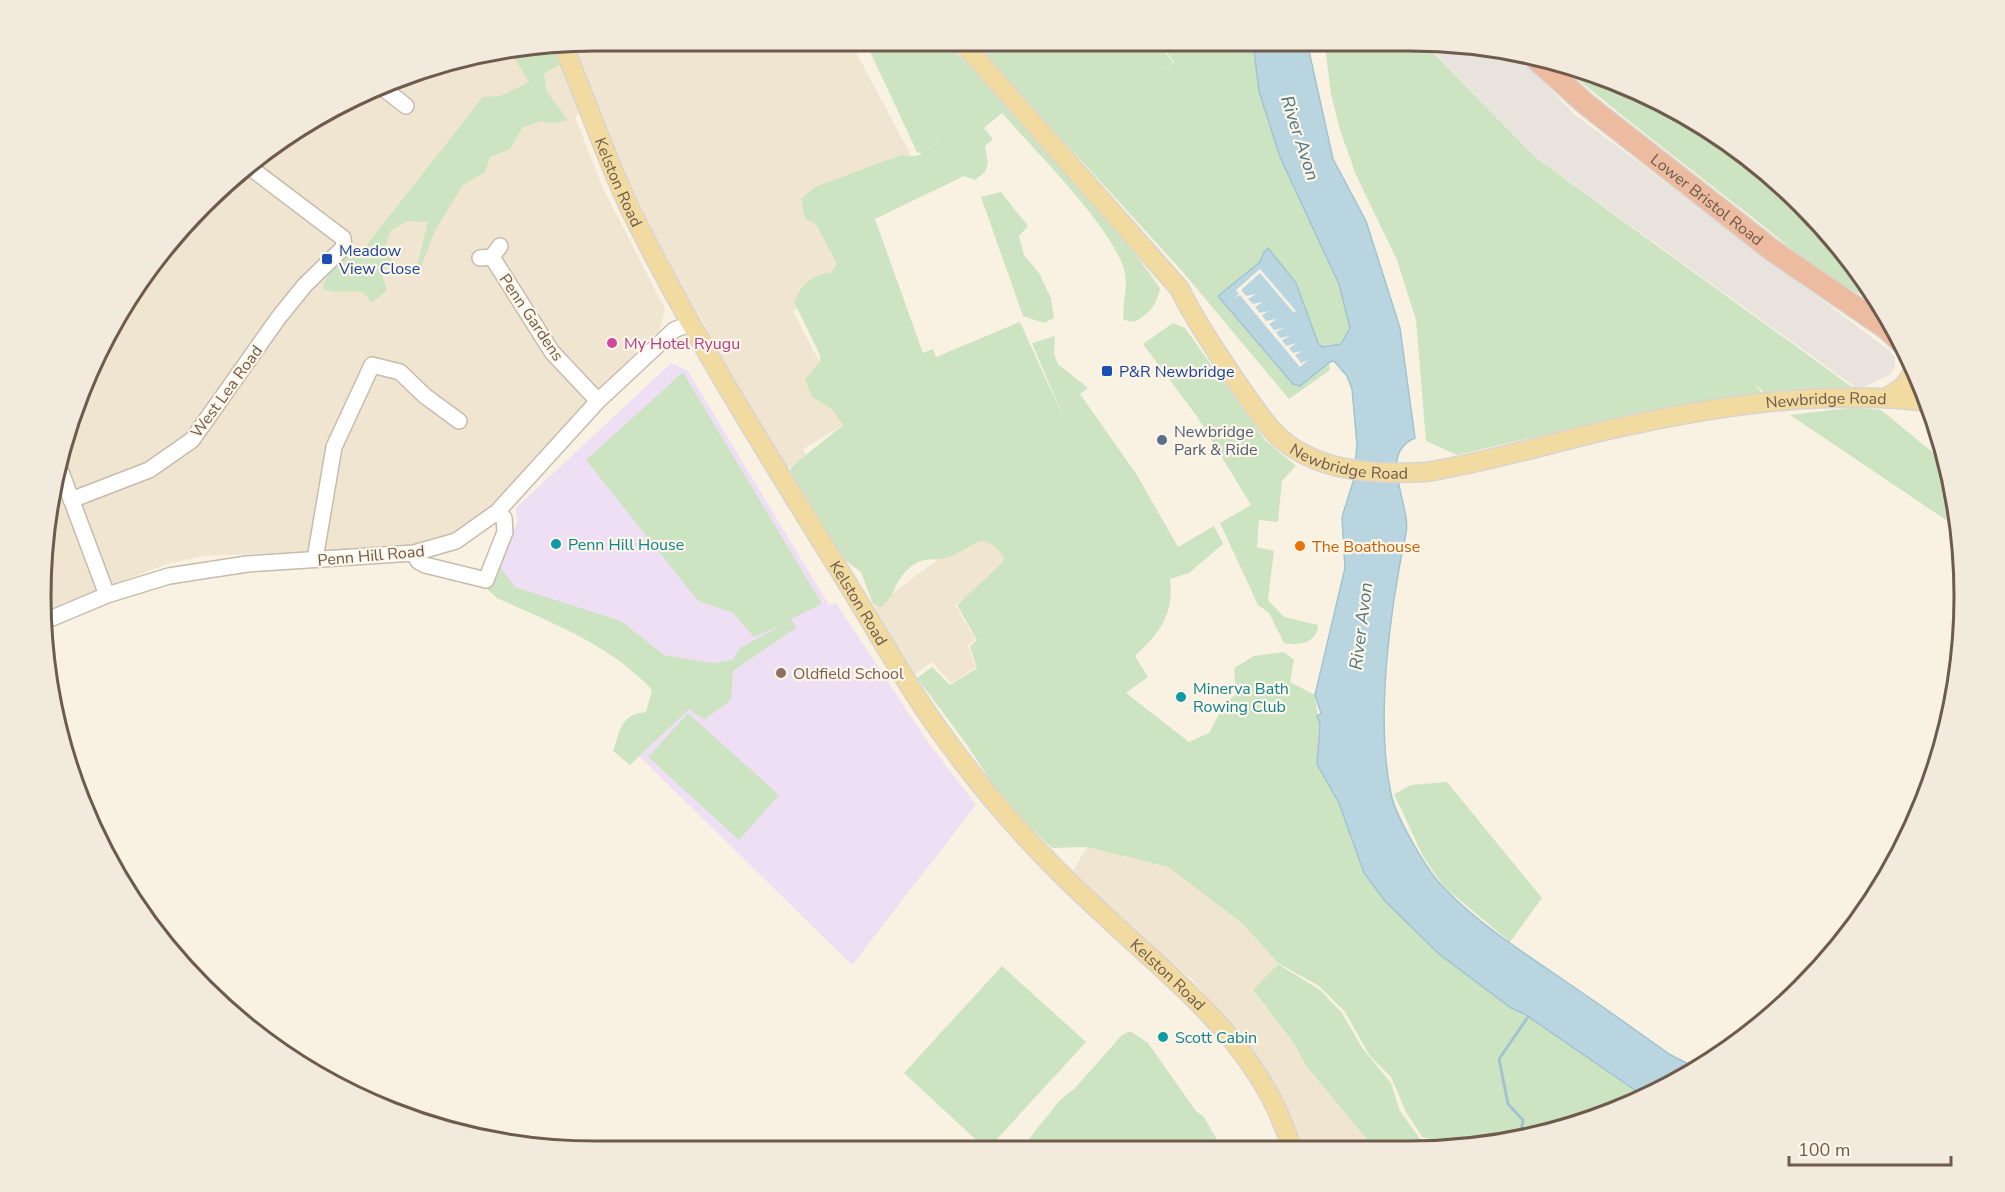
<svg xmlns="http://www.w3.org/2000/svg" width="2005" height="1192" font-family="'Nunito Sans',sans-serif">
<style>
.residential{fill:#f0e5d1}
.industrial{fill:#e8e3dd}
.education{fill:#efdff5}
.green{fill:#cde4c3}
.water{fill:#b9d6e0;stroke:#a1c4d0;stroke-width:1.5}
.pier{fill:#f9f2e2}
.lines{fill:none;stroke-linecap:round;stroke-linejoin:round}
.stream{stroke:#a1c4d0;stroke-width:3}
.minor-casing{stroke:#c8bbab;stroke-width:18}
.major-casing{stroke:#d9d4d0;stroke-width:21}
.highway-casing{stroke:#d9d4d0;stroke-width:24}
.minor{stroke:#fff;stroke-width:15}
.major{stroke:#f1dba1;stroke-width:18}
.highway{stroke:#edbb9f;stroke-width:21}
.transit-dot{fill:#1a4fb4;stroke:#fdf6e8;stroke-width:2}
.hotel-dot{fill:#d1479c;stroke:#fdf6e8;stroke-width:2}
.service-dot{fill:#5c6f8a;stroke:#fdf6e8;stroke-width:2}
.culture-dot{fill:#0f9aa8;stroke:#fdf6e8;stroke-width:2}
.food-dot{fill:#e8710a;stroke:#fdf6e8;stroke-width:2}
.education-dot{fill:#8d6e63;stroke:#fdf6e8;stroke-width:2}
.labels{text-anchor:middle;stroke-width:4.5;stroke-linejoin:round;paint-order:stroke}
.street-label{font-size:16px;fill:#6e5b4c;stroke:#fdf6e8}
.transit-label{font-size:16px;fill:#164399;stroke:#fdf6e8;text-anchor:start}
.hotel-label{font-size:16px;fill:#b23c85;stroke:#fdf6e8;text-anchor:start}
.service-label{font-size:16px;fill:#4e5e75;stroke:#fdf6e8;text-anchor:start}
.culture-label{font-size:16px;fill:#0d838f;stroke:#fdf6e8;text-anchor:start}
.food-label{font-size:16px;fill:#c56008;stroke:#fdf6e8;text-anchor:start}
.education-label{font-size:16px;fill:#785e54;stroke:#fdf6e8;text-anchor:start}
.water-label{font-size:18px;font-style:italic;fill:#4c7685;stroke:#fdf6e8}
.rim{fill:none;stroke:#6e5b4c;stroke-width:3}
</style>
<rect width="100%" height="100%" fill="#f9f2e2"/>
<!-- residential -->
<path class="residential" d="M596,41H850L913,159L808,202L850,280L793,311L850,421L803,449L807,457L788,467L751,413L702,329L706,326L667,266L618,156L572,44Z
M557,47L581,112L575,117L603,188L665,309L660,329L589,399L497,502L454,535L411,548L204,556L167,564L43,611L41,596L70,418L134,287L258,155L418,70Z
M999,514L1026,552L955,605L976,640L968,645L976,667L951,683L932,662L914,675L874,607Z
M1087,847L1168,867L1242,923L1278,963L1253,991L1293,1042L1307,1067L1376,1150H1301L1274,1085L1251,1049L1192,979L1141,938L1072,873Z"/>
<!-- industrial -->
<path class="industrial" d="M1424,42H1446L1519,56L1574,114L1890,351L1895,357V366L1890,375L1858,389L1535,157Z"/>
<!-- education -->
<path class="education" d="M671,363L688,371L829,605L836,603L925,738L976,805L852,965L638,755L685,684L492,579L517,523L516,508Z"/>
<!-- green -->
<path class="green" d="M865,41H945C1021,119 1097,199 1160,288C1158,304 1148,315 1134,322L1124,320C1121,311 1128,289 1125,274C1117,231 1033,149 1002,113L984,128L993,139L985,146L988,163L985,172L975,180L964,176L875,219L923,353L933,349L936,357L1020,322L1065,421L1032,343L1055,336L1054,354L1058,364L1088,388L1080,394L1137,475L1178,547L1214,526L1223,544L1189,573L1170,579C1174,615 1160,633 1135,656L1148,677L1126,693L1189,742L1209,733L1224,705L1236,694L1234,668L1254,656L1284,652L1294,660L1290,682L1315,695L1319,724L1317,764L1339,803L1364,873L1385,901L1439,954L1511,1008L1523,1013L1642,1095L1553,1132L1463,1147L1422,1137L1406,1112L1391,1077L1370,1056L1345,1012L1319,986L1278,963L1242,923L1168,867L1087,847L1052,848L1004,801L965,742L917,678L932,667L950,685L977,668L970,646L977,640L957,605L1002,563L1004,557C982,526 973,549 949,557C932,562 923,555 907,570C895,581 894,598 881,607L873,604L861,572L842,558L831,546L810,502L790,475L791,467L843,425L832,409L812,397L805,380L820,361V355L794,302C801,285 811,274 831,273L837,264L816,224L805,219L801,199L815,187L901,155C923,159 927,151 943,137L923,154L917,152Z
M991,41H1156L1173,62L1161,73L1174,62L1158,41H1253L1259,91L1295,189L1339,284L1350,328L1341,344L1326,345L1330,370L1289,399L1182,271L987,57L988,44Z
M1329,42H1423L1536,158L1852,387L1763,392L1755,384L1762,394L1617,418L1457,455L1426,441L1416,320L1397,260L1356,175L1340,130L1331,94L1325,47Z
M557,47L564,62L544,74L547,92L568,120L552,123L541,121L522,128L510,149L490,157L485,172L463,185L436,229L420,269L417,266L428,222L408,221L391,230L385,247L392,259L382,275L387,290L372,303L363,292C349,290 334,294 322,289C327,271 347,253 365,247L483,97L500,96L529,82L512,54Z
M1561,65L1588,70L1718,134L1802,203L1871,288L1879,302C1830,285 1788,245 1747,213C1684,164 1621,116 1561,65Z
M1001,192L1028,226L1019,236L1024,255L1039,273L1051,298L1054,318L1044,323L1023,316L981,197Z
M1173,323L1185,328L1265,440L1296,466L1282,481L1278,522L1259,520L1257,547L1274,551L1268,600L1284,617L1318,625C1318,643 1298,646 1284,643L1269,613L1258,605L1220,523L1251,505L1198,418L1143,344Z
M683,372L822,604L791,619L796,628L733,671L731,700L704,720L689,709L630,765L613,751C621,729 620,715 646,712L652,690C613,646 550,622 497,598L488,590L486,580L497,563L515,587L621,621L664,655L713,663L732,660L740,648L785,623L754,637L733,613L698,601L586,460Z
M1856,407L1881,410L1947,464L1954,488L1958,528L1790,415Z
M688,713L779,795L739,840L648,757Z
M1447,782L1542,898L1510,942L1443,886L1423,856L1394,794L1411,785Z
M1278,964L1320,990L1342,1013L1363,1049L1391,1083L1400,1111L1421,1140L1456,1149L1376,1150L1307,1067L1293,1042L1253,990Z
M1002,966L1086,1042L987,1150L904,1073Z
M1130,1031L1148,1043L1196,1111L1204,1117L1216,1138L1215,1149L1020,1150L1060,1100L1075,1088L1122,1035Z"/>
<!-- water -->
<path class="water" d="M1253,41L1307,42L1333,159L1366,221L1400,328L1415,438C1376,454 1412,506 1406,533C1390,609 1375,718 1391,794C1396,817 1427,871 1444,888C1479,924 1521,951 1562,979C1598,1003 1634,1029 1669,1054L1698,1069L1686,1077L1642,1095L1523,1013L1511,1008L1439,954L1385,901L1364,873L1339,803L1317,764L1320,724L1317,716L1321,713L1315,695L1345,568L1342,517L1354,479L1357,444L1352,389L1347,376L1334,361L1330,362L1300,386L1293,384L1218,296L1260,262L1264,252L1268,248L1296,283L1318,343L1322,347L1341,344L1350,328L1339,284L1280,157L1259,91Z"/>
<!-- pier -->
<path class="pier" d="M1260,269L1296,311L1294,313L1260,273L1241,290L1246,296L1256,294L1248,299L1253,304L1263,302L1255,307L1260,313L1269,311L1262,315L1266,321L1277,319L1269,324L1274,330L1284,328L1276,332L1280,338L1290,336L1282,340L1286,346L1297,343L1289,348L1293,353L1303,351L1295,355L1301,363L1308,360L1300,367L1240,295L1234,298L1239,294L1236,290Z"/>
<g class="lines">
<!-- stream -->
<path class="stream" d="M1520,1138L1523,1120L1508,1104L1499,1059L1528,1017"/>
<defs>
<path id="minor" d="M383,88L406,106
M492,257L552,352L598,401
M480,258L492,257L500,246
M61,472L107,595
M71,500L149,470L192,440L279,317L305,285L344,247L343,238L248,166
M414,553L418,561L425,565L486,580L505,532L504,518L497,512
M315,559L334,447L372,365L400,372L425,396L459,421
M45,621L107,595L169,576L247,564L414,553L456,541L497,512L598,401L674,330L689,324"/>
<g id="major">
<path id="s1" d="M961,41L1179,288C1195,320 1214,348 1234,378C1246,395 1258,414 1272,430C1310,472 1373,475 1426,472C1489,462 1550,443 1612,429C1714,406 1824,389 1928,402"/>
<path id="s2" d="M563,46C587,101 606,159 632,213C694,338 768,455 841,573C878,632 911,694 953,749C997,809 1047,863 1102,913C1176,983 1263,1047 1292,1150"/>
<path d="M1886,398L1903,387L1915,370"/>
</g>
<g id="highway">
<path id="s3" d="M1537,60L1587,105L1772,250L1886,328L1900,341"/>
</g>
</defs>
<!-- minor casing -->
<use href="#minor" class="minor-casing"/>
<!-- major casing -->
<use href="#major" class="major-casing"/>
<!-- highway casing -->
<use href="#highway" class="highway-casing"/>
<!-- minor -->
<use href="#minor" class="minor"/>
<!-- major -->
<use href="#major" class="major"/>
<!-- highway -->
<use href="#highway" class="highway"/>
</g>
<!-- markers -->
<g class="transit-dot">
<rect x="321" y="253" width="12" height="12" rx="3"/>
<rect x="1101" y="365" width="12" height="12" rx="3"/>
</g>
<circle class="hotel-dot" cx="612" cy="343" r="6"/>
<circle class="service-dot" cx="1162" cy="440" r="6"/>
<g class="culture-dot">
<circle cx="556" cy="544" r="6"/>
<circle cx="1181" cy="697" r="6"/>
<circle cx="1163" cy="1037" r="6"/>
</g>
<circle class="food-dot" cx="1300" cy="546" r="6"/>
<circle class="education-dot" cx="781" cy="673" r="6"/>
<g class="labels">
<!-- street labels -->
<g class="street-label">
<text dy="6" stroke="none"><textPath href="#s2" startOffset="147">Kelston Road</textPath></text>
<text dy="6" stroke="none"><textPath href="#s3" startOffset="220">Lower Bristol Road</textPath></text>
<text transform="translate(532 317) rotate(56)" y="6">Penn Gardens</text>
<text transform="translate(226 391) rotate(-54)" y="6">West Lea Road</text>
<text dy="6" stroke="none"><textPath href="#s1" startOffset="1072">Newbridge Road</textPath></text>
<text dy="6" stroke="none"><textPath href="#s1" startOffset="586">Newbridge Road</textPath></text>
<text transform="translate(371 555) rotate(-5)" y="6">Penn Hill Road</text>
<text dy="6" stroke="none"><textPath href="#s2" startOffset="632">Kelston Road</textPath></text>
<text dy="6" stroke="none"><textPath href="#s2" startOffset="1118">Kelston Road</textPath></text>
</g>
<!-- transit labels -->
<g class="transit-label">
<text x="339" y="256">Meadow<tspan x="339" dy="18">View Close</tspan></text>
<text x="1119" y="377">P&amp;R Newbridge</text>
</g>
<!-- hotel labels -->
<g class="hotel-label">
<text x="624" y="349">My Hotel Ryugu</text>
</g>
<!-- service labels -->
<g class="service-label">
<text x="1174" y="437">Newbridge<tspan x="1174" dy="18">Park &amp; Ride</tspan></text>
</g>
<!-- culture labels -->
<g class="culture-label">
<text x="568" y="550">Penn Hill House</text>
<text x="1193" y="694">Minerva Bath<tspan x="1193" dy="18">Rowing Club</tspan></text>
<text x="1175" y="1043">Scott Cabin</text>
</g>
<!-- food labels -->
<g class="food-label">
<text x="1312" y="552">The Boathouse</text>
</g>
<!-- education labels -->
<g class="education-label">
<text x="793" y="679">Oldfield School</text>
</g>
<!-- water labels -->
<g class="water-label">
<text transform="translate(1300 138) rotate(72)" y="6">River Avon</text>
<text transform="translate(1361 626) rotate(-83)" y="6">River Avon</text>
</g>
</g>
<!-- crop -->
<path d="M0 0H2005V1192H0ZM596 51H1409A545 545 0 0 1 1954 596V596A545 545 0 0 1 1409 1141H596A545 545 0 0 1 51 596V596A545 545 0 0 1 596 51Z" fill="#f2eadc" fill-rule="evenodd"/>
<path class="rim" d="M596 51H1409A545 545 0 0 1 1954 596V596A545 545 0 0 1 1409 1141H596A545 545 0 0 1 51 596V596A545 545 0 0 1 596 51Z"/>
<!-- scale -->
<path d="M1789 1156v9h162v-9" fill="none" stroke="#6e5b4c" stroke-width="3"/>
<text x="1798" y="1156" font-size="18" fill="#6e5b4c" stroke="#fdf6e8" stroke-width="4.5" paint-order="stroke">100 m</text>
</svg>
